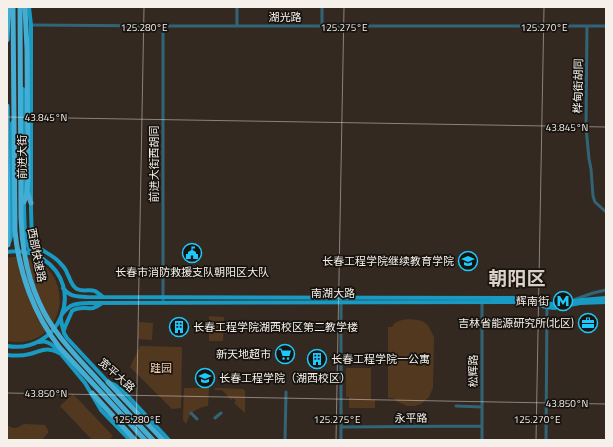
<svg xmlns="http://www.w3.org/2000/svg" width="613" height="447" font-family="'Titillium Web','Noto Sans SC',sans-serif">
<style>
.green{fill:#533820}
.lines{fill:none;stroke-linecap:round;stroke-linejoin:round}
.minor{stroke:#326477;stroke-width:3}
.major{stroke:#199ac2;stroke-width:4}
.highway{stroke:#43add3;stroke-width:5}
.highway-bridge{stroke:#43add3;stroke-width:5}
.ticks{fill:none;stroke:#f6f0ea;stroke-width:1;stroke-opacity:0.45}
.labels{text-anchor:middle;stroke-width:3.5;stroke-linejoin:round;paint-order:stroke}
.street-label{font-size:11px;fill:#f6f0ea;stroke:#17130f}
.poi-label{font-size:11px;fill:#f6f0ea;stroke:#17130f;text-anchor:end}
.park-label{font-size:11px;fill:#f7cdac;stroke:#17130f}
.town-label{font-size:19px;font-weight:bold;fill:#ddd0c6;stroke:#17130f}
.ticks-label{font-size:10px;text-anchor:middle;fill:#f6f0ea;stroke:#17130f;stroke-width:3.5;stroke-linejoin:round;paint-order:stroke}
</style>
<rect width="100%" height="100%" fill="#332921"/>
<!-- green -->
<path class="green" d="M13,257C79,254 73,353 7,341V258Z
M209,316L224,317L223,341H209Z
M408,319C424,320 427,321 434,337L433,388L429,397L421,404L415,406H407L398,402L393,398H388V327H392C395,321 401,320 408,319Z
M139,322L153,323L152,340L138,339Z
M140,346L182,347L181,408L172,409L130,367Z
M346,368H371V400H375V408H349V397H346Z
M184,388H209L208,406C196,408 190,412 186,424L183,420Z
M215,388L243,389L245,391V413L234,403L236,401L233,398L231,400L222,390H215Z
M73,394L113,436L109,440H92L60,406Z
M24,424L45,425L48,430V433L42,440H7V425C15,430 17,428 24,424Z"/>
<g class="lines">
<!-- minor -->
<path class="minor" d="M237,7V26
M30,25L163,26H606
M322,26V7
M587,26L586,127L589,159L591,169L593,196L595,202L606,212
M573,300L593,293L606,290
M482,302V440
M163,303V26
M456,406L482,407
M191,413L197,419
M215,418L221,413
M341,427L482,426
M285,440L286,392
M341,440V298
M546,440L547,305"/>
<!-- major -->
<path class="major" d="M29,7L31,25V210L32,240C36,250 52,253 60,263C63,266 66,269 67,273C70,278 71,286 77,289C83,292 90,289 95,291C97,292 100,295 103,297
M23,89V150
M23,179L25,236L29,249L35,255
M8,244L10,240L12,232V123
M7,252C19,250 32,252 43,259C87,288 59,355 7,346
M63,288C70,297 76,296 87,297L521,298L530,299L547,304H555L581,300L606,298
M63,313C71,303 76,304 88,303L523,302L547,307L554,308L580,303L606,302
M61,319L62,325L64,333L67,338L80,352L108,382L115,385L126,394L169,440
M64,330L65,327L72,311C79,306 85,309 93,308C96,307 99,305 102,303
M39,342C46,340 51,344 56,348L85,383L101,410L130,440
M7,355C15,356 22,356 30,354C42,351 46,346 59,353"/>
<!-- highway -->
<path class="highway" d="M7,106L8,245
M28,177L27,191L31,203
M24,202L27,192
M108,382L163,440
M92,393L135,440"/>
<!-- highway-bridge -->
<path class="highway-bridge" d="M13,7L15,231C19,273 34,315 60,348L145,440
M20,7L21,218C22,247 27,276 39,302C52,332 75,355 97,379C116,400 134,420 153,440
M25,7L27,49L28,177
M7,40L8,17L11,7"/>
</g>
<!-- ticks -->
<path class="ticks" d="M7,117L606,127M7,393L606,404M136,440L144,7M336,440L344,7M536,440L544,7"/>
<!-- icons -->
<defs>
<symbol id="civic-ring" viewBox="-11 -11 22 22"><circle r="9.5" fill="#17130f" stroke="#1dc9fc" stroke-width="1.5"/><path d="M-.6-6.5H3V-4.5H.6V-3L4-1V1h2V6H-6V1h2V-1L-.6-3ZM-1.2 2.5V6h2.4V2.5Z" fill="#1dc9fc"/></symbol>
<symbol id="university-ring" viewBox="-11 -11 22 22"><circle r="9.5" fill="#17130f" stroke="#1dc9fc" stroke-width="1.5"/><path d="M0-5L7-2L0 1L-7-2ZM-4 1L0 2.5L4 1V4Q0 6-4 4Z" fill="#1dc9fc"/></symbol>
<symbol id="metro-ring" viewBox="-11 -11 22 22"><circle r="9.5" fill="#17130f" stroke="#1dc9fc" stroke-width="1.5"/><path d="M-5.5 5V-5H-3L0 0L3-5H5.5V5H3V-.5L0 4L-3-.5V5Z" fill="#1dc9fc"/></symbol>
<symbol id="office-ring" viewBox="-11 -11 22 22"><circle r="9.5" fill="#17130f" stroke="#1dc9fc" stroke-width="1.5"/><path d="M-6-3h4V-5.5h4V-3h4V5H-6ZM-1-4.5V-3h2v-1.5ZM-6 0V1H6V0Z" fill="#1dc9fc"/></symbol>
<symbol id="building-ring" viewBox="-11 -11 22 22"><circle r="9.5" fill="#17130f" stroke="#1dc9fc" stroke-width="1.5"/><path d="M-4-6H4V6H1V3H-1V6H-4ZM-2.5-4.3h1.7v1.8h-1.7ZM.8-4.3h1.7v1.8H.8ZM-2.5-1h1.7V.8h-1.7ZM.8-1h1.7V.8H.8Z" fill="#1dc9fc"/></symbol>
<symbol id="supermarket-ring" viewBox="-11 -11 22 22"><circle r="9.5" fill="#17130f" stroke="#1dc9fc" stroke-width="1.5"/><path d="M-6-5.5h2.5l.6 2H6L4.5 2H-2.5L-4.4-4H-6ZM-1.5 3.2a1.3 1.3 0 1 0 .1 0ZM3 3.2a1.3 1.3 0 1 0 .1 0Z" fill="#1dc9fc"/></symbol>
</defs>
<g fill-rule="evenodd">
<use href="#civic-ring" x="181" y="242" width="22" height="22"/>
<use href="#university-ring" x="457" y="250" width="22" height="22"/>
<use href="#metro-ring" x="552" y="290" width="22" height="22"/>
<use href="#office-ring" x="577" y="312" width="22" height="22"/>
<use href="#building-ring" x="168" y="316" width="22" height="22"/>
<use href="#supermarket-ring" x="274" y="343" width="22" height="22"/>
<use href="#building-ring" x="306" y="348" width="22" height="22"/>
<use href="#university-ring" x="194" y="367" width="22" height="22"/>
</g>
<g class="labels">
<!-- street labels -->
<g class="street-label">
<text x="285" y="21">湖光路</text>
<text transform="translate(578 86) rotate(-89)" y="4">桦甸街胡同</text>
<text transform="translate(22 157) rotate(-90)" y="4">前进大街</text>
<text transform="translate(154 164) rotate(-90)" y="4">前进大街西胡同</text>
<text transform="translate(37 255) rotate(79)" y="4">西部快速路</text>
<text x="333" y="297">南湖大路</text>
<text transform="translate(473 371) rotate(-90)" y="4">松辉路</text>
<text transform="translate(117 375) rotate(42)" y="4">宽平大路</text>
<text transform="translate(411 418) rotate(-1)" y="4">永平路</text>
</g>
<!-- poi labels -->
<g class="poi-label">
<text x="454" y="265">长春工程学院继续教育学院</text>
<text x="192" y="276" text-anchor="middle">长春市消防救援支队朝阳区大队</text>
<text x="549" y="305">辉南街</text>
<text x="574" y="327">吉林省能源研究所(北区)</text>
<text x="193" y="331" text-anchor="start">长春工程学院湖西校区第二教学楼</text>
<text x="271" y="358">新天地超市</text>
<text x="331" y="363" text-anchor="start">长春工程学院一公寓</text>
<text x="219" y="382" text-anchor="start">长春工程学院（湖西校区）</text>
</g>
<!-- park labels -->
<g class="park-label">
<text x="161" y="372">跬园</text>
</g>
<!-- town labels -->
<g class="town-label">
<text x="517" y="285">朝阳区</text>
</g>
</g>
<g class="ticks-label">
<text x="144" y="31">125.280°E</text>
<text x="344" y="31">125.275°E</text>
<text x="544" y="31">125.270°E</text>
<text x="46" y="121">43.845°N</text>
<text x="567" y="131">43.845°N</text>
<text x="46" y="397">43.850°N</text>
<text x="567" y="407">43.850°N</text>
<text x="137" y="423">125.280°E</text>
<text x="337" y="423">125.275°E</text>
<text x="537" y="423">125.270°E</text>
</g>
<!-- border -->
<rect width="613" height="447" fill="none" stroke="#f6f0ea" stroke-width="16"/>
</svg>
